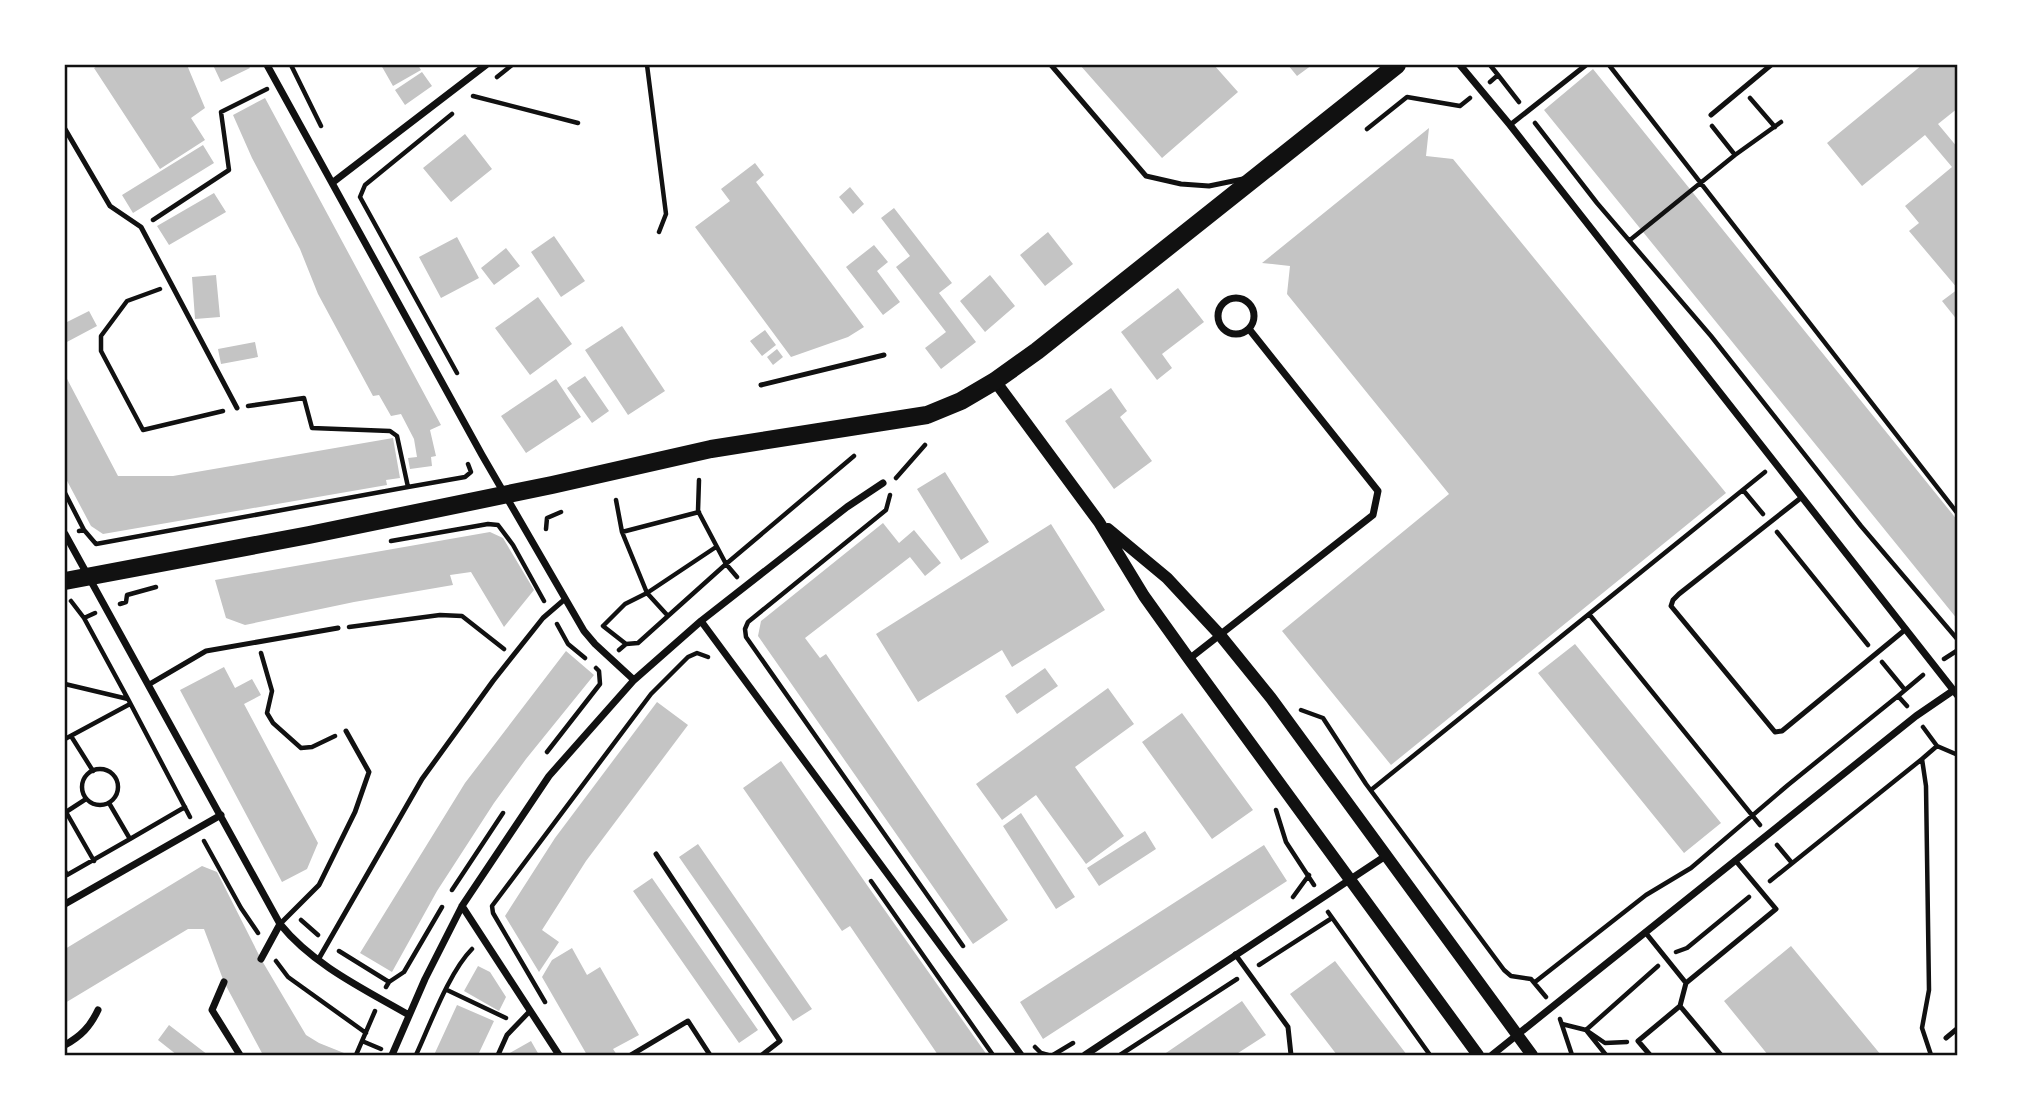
<svg xmlns="http://www.w3.org/2000/svg" width="2023" height="1120" font-family="Roboto,sans-serif">
<style>
.building{fill:#c4c4c4}
.lines{fill:none;stroke-linecap:round;stroke-linejoin:round}
.path{stroke:#111;stroke-width:4.5}
.service{stroke:#111;stroke-width:5}
.minor{stroke:#111;stroke-width:7}
.tertiary{stroke:#111;stroke-width:12}
.primary{stroke:#111;stroke-width:18}
.neatline{fill:none;stroke:#111;stroke-width:2.5}
</style>
<rect width="100%" height="100%" fill="#fff"/>
<!-- building -->
<path class="building" d="M99,65H187L205,108L191,118L205,140L160,169L94,68Z
M213,65H248L250,68L221,82Z
M381,65H418L421,70L393,86Z
M1080,65H1214L1238,92L1162,158Z
M1288,65H1312L1297,76Z
M1922,65H1958V108L1938,124L1958,148V321L1942,301L1958,289L1909,231L1919,223L1905,206L1952,167L1925,135L1862,186L1827,143Z
M1593,69L1958,521V620L1544,110Z
M422,72L432,86L405,105L395,90Z
M265,98L441,425L430,430L436,456L431,457L432,466L410,469L408,458L417,457L414,439L401,414L391,416L379,395L373,396L318,294L300,249L252,158L233,115Z
M1429,128L1426,156L1453,159L1726,493L1391,765L1282,631L1449,494L1287,294L1290,266L1262,263Z
M465,134L492,169L451,202L423,168Z
M203,145L214,163L133,213L122,195Z
M755,163L764,175L756,182L864,327L848,337L791,357L695,227L730,201L721,189Z
M850,187L864,204L853,214L839,197Z
M214,193L226,212L169,245L157,226Z
M894,208L952,283L939,293L976,342L941,369L925,348L946,332L896,267L910,256L881,218Z
M1048,232L1073,264L1045,286L1020,255Z
M554,236L585,281L561,297L531,252Z
M457,237L479,278L441,298L419,257Z
M874,245L888,262L877,271L900,302L883,315L846,267Z
M506,248L520,266L494,285L481,268Z
M216,275L220,317L195,319L192,277Z
M990,275L1015,306L985,332L960,301Z
M1178,288L1204,322L1162,354L1172,368L1157,380L1121,332Z
M538,297L572,344L530,375L495,328Z
M89,311L97,326L65,343V323Z
M622,326L665,391L628,415L585,350Z
M765,330L776,345L762,356L750,341Z
M255,342L258,357L221,364L218,349Z
M777,349L783,357L773,365L767,357Z
M65,375L118,476H173L393,438L400,478L386,480L387,485L103,534L91,526L65,477Z
M585,376L609,411L592,423L567,388Z
M556,379L581,417L526,453L501,416Z
M1111,388L1127,411L1120,417L1152,461L1114,489L1065,421Z
M945,472L989,542L961,560L917,489Z
M883,523L899,543L914,530L941,563L925,576L910,557L805,638L820,658L826,654L1008,920L973,944L758,636L761,621Z
M1051,524L1105,610L1012,667L1002,650L918,702L876,634Z
M490,532L503,538L534,590L504,627L471,572L450,575L453,585L354,602L245,625L226,618L215,580Z
M1575,644L1721,823L1684,853L1538,673Z
M566,651L594,675L526,759L494,803L437,891L392,972L360,953L465,783Z
M224,667L235,688L252,679L261,695L244,704L318,843L307,869L282,882L180,690Z
M1045,668L1058,686L1017,714L1005,696Z
M1108,688L1134,724L1075,767L1124,836L1086,864L1036,795L1002,820L976,784Z
M657,702L688,725L586,861L542,930L559,942L539,972L505,916L555,838Z
M1182,713L1253,810L1212,839L1142,742Z
M781,761L867,885L987,1055H938L850,926L842,931L743,788Z
M1021,813L1075,897L1056,909L1003,826Z
M1145,831L1156,849L1099,886L1087,868Z
M698,844L812,1009L793,1021L679,857Z
M1264,845L1287,881L1043,1039L1020,1002Z
M202,866L217,872L261,959L306,1035L319,1043L349,1055H263L224,982L204,929H188L65,1003V949Z
M652,878L758,1030L739,1043L633,891Z
M1791,946L1881,1055H1768L1724,1001Z
M572,948L587,975L600,967L639,1035L613,1049L617,1055H587L542,977L552,960Z
M1335,961L1407,1055H1337L1290,994Z
M478,966L490,972L506,997L499,1011L464,991Z
M1242,1001L1266,1035L1235,1055H1163Z
M457,1005L494,1021L478,1055H434Z
M169,1025L208,1055H177L158,1040Z
M531,1041L539,1055H506Z"/>
<g class="lines">
<!-- path -->
<path class="path" d="M291,65L321,126
M647,65L666,214L659,232
M1490,65L1498,75L1490,82
M1609,65L1958,514
M1498,75L1519,102
M497,77L512,65
M473,96L578,123
M1750,98L1775,127
M452,114L365,185L360,197L457,373
M1535,123L1597,203L1711,336L1861,526L1958,640
M1712,126L1735,155
M1367,129L1407,97L1460,106L1470,98
M153,220L229,170L221,112L267,89
M1630,240L1735,155L1781,122
M160,289L127,301L101,336V351L143,430L223,411
M248,406L304,398L312,428L390,431L397,436L408,487L465,477L471,472L468,464
M896,478L925,445
M699,480L698,511L726,564L854,456
M1743,490L1763,514
M65,493L84,530
M890,495L886,510L748,622L745,629L746,637L963,946
M616,500L622,532L699,512
M546,529L547,518L561,512
M79,531L84,530L96,544L408,487
M1777,532L1868,645
M391,541L488,524L498,525L513,545L544,601
M716,547L647,593L668,616L726,564L737,577
M71,601L84,618L95,613
M120,604L126,602L127,595L156,587
M1589,614L1760,825
M84,618L128,699
M557,624L568,644L585,658
M349,627L440,615L462,616L504,649
M626,644L638,643L668,616
M619,650L626,644L603,626L625,604L647,593L622,532
M261,653L272,691L267,713L273,723L301,748L312,747L335,736
M1944,659L1958,650
M1882,662L1905,690
M65,684L128,699L190,817
M1907,706L1898,696L1923,675
M1301,710L1323,718L1366,784L1504,970L1511,976L1531,979L1546,997
M1923,727L1937,746L1922,759L1926,786L1929,990L1922,1028L1931,1055
M71,736L93,771
M65,739L130,704
M1937,746L1958,755
M547,752L600,684L599,671L596,668
M82 787a18 18 0 1 1 36 0a18 18 0 1 1-36 0Z
M1371,790L1765,472
M86,799L66,812L94,861
M109,803L130,839L185,807
M1276,810L1286,842L1314,885
M204,841L241,908L258,933
M1777,845L1792,863
M65,871L67,875L130,839
M871,881L993,1055
M1770,881L1922,759
M452,890L503,813
M1293,897L1309,875
M1328,912L1430,1055
M301,920L318,935
M339,951L389,982
M1676,952L1687,948L1749,897
M276,961L288,977L366,1033
M1259,965L1332,918
M1535,982L1646,895L1691,868L1788,785L1898,696
M386,987L389,982L404,972L442,907
M447,990L506,1018
M545,1002L493,913L492,906L651,694L688,657L697,653L708,657
M1560,1019L1572,1055
M1562,1024L1586,1030L1605,1043L1627,1042
M362,1041L381,1049
M1035,1047L1041,1053L1048,1055
M356,1055L375,1011
M416,1055C430,1025 449,972 472,949
M1053,1055L1073,1043
M1120,1055L1237,979
M1606,1055L1586,1030L1658,966"/>
<!-- service -->
<path class="service" d="M1051,65L1146,176L1181,184L1209,186L1243,179
M1711,115L1771,65
M1510,125L1586,65
M65,129L110,206L141,227L237,408
M761,385L884,355
M1802,497L1679,594L1673,600L1671,606L1775,732L1782,731L1906,629
M148,685L206,651L338,628
M656,854L780,1041L762,1055
M280,924L319,885L355,812L369,772L346,731
M1645,932L1686,983L1680,1006
M1235,954L1288,1027L1291,1055
M318,960L422,779L493,681L543,618L565,599
M1686,983L1776,909L1735,860
M1946,1038L1958,1028
M498,1055L507,1035L530,1011
M631,1055L688,1021L710,1055
M1650,1055L1638,1041L1680,1006L1721,1055"/>
<!-- minor -->
<path class="minor" d="M267,65L482,455L584,631L595,644L634,680
M1460,65L1510,125L1958,696
M332,183L486,65
M1218 316a18 18 0 1 1 36 0a18 18 0 1 1-36 0Z
M65,534L280,924C313,965 364,989 409,1015
M701,621L1021,1055
M1189,659L1373,515L1378,491L1249,329
M65,904L221,815
M462,906L559,1055
M261,959L280,924
M224,982L212,1010L240,1055
M65,1045C81,1036 90,1027 98,1010
M392,1055L425,979L462,906L549,776L634,680L701,621L847,507L883,483
M1085,1055L1387,855
M1492,1055L1916,716L1954,690"/>
<!-- tertiary -->
<path class="tertiary" d="M995,381L1099,522L1144,596L1189,659L1478,1055
M1108,529L1167,578L1220,635L1271,698L1532,1055"/>
<!-- primary -->
<path class="primary" d="M65,581L309,535L552,485L711,449L927,415L961,401L995,381L1037,351L1397,65"/>
</g>
<!-- border -->
<rect width="2023" height="1120" fill="none" stroke="#ffffff" stroke-width="133"/>
<rect x="66" y="66" width="1890" height="988" class="neatline"/>
</svg>
